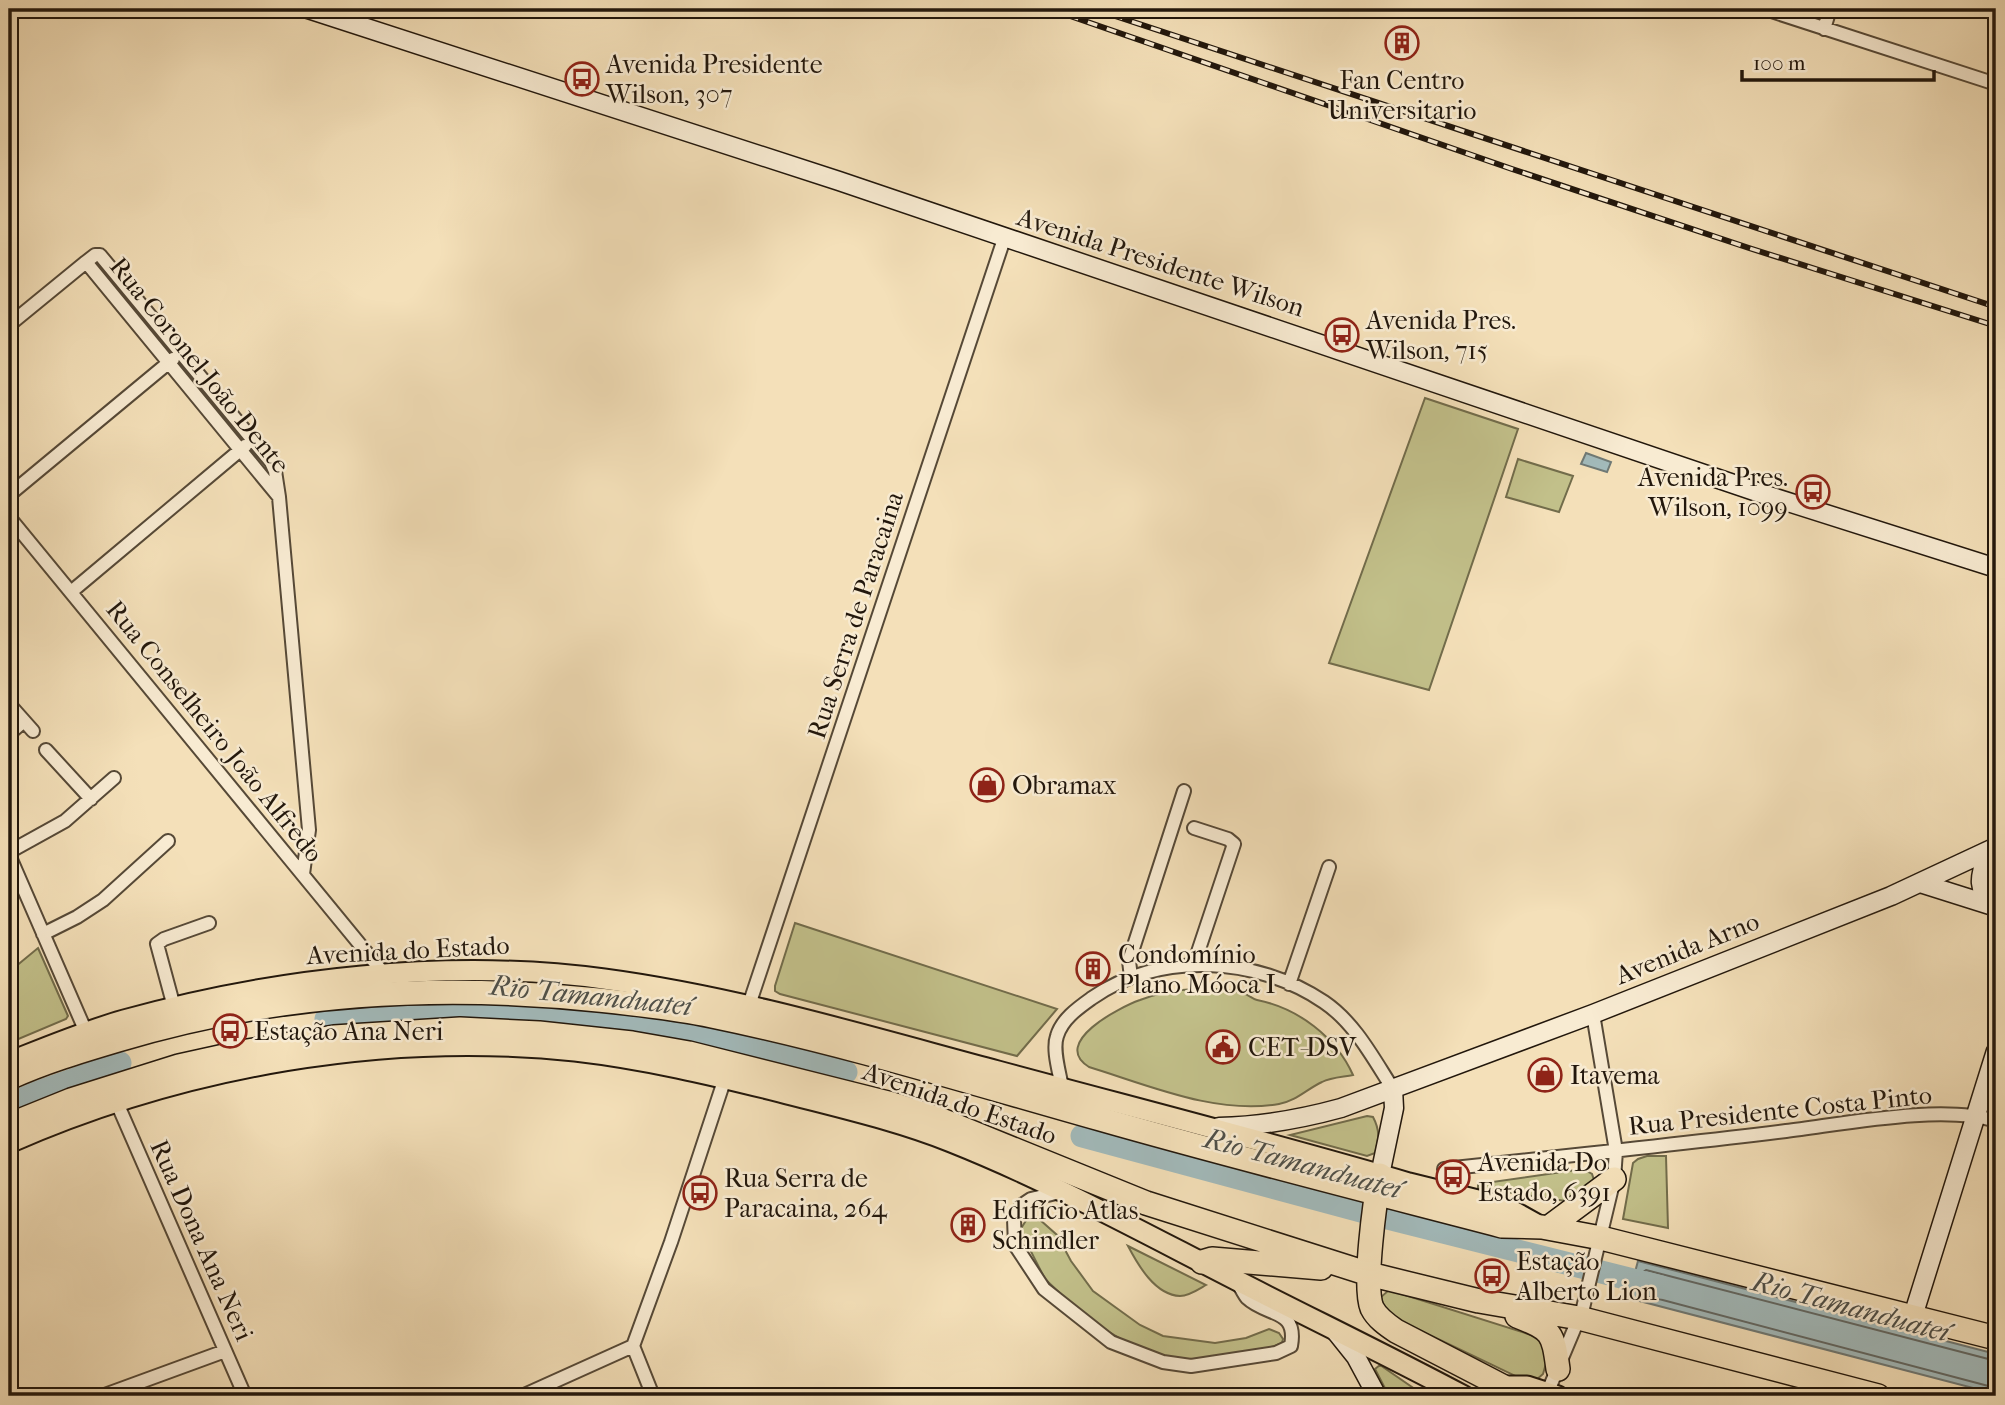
<svg xmlns="http://www.w3.org/2000/svg" width="2005" height="1405" font-family="'IM FELL French Canon',serif">
<style>
.green{fill:#c2c08a;stroke:#726c4b;stroke-width:2}
.water{fill:#a2babb;stroke:#6f7975;stroke-width:2}
.lines{fill:none;stroke-linecap:round;stroke-linejoin:round}
.shore{stroke:#626864;stroke-width:2}
.river{stroke:#a2babb;stroke-width:23}
.street-casing{stroke:#564937;stroke-width:16}
.secondary-casing{stroke:#22170c;stroke-width:21}
.primary-casing{stroke:#22170c;stroke-width:23}
.highway-casing{stroke:#22170c;stroke-width:26}
.street{stroke:#f8ebd2;stroke-width:12}
.secondary{stroke:#f8ebd2;stroke-width:18}
.primary{stroke:#f4e0b9;stroke-width:19}
.highway{stroke:#f4e0b9;stroke-width:23}
.rail-casing{stroke:#22170c;stroke-width:6}
.rail{stroke:#f8ebd2;stroke-width:3.5;stroke-dasharray:10;stroke-linecap:butt}
.labels{text-anchor:middle;stroke-width:5;stroke-linejoin:round;paint-order:stroke}
.poi-label{font-size:26px;fill:#22170c;stroke:#f8ebd2;text-anchor:start}
.street-label{font-size:26px;fill:#22170c;stroke:#f8ebd2}
.water-label{font-size:28px;font-style:italic;fill:#4f5049;stroke:#f8ebd2}
</style>
<rect width="100%" height="100%" fill="#f4e0b9"/>
<filter id="stains"><feTurbulence type="fractalNoise" baseFrequency=".00286" numOctaves="4"/><feColorMatrix values="0 0 0 0 .2 0 0 0 0 .09 0 0 0 0 .02 0 0 0 .5 -.17"/></filter>
<radialGradient id="worn" r=".72"><stop offset=".6" stop-color="#630" stop-opacity="0"/><stop offset="1" stop-color="#630" stop-opacity=".3"/></radialGradient>
<!-- green -->
<path class="green" d="M1425,398L1518,429L1429,690L1329,663Z
M1518,459L1573,476L1559,512L1506,497Z
M795,923L1057,1009L1017,1056L780,994L775,991V986Z
M38,948L68,1016L66,1019L9,1043V972Z
M1194,989C1210,988 1227,989 1243,993C1249,995 1252,999 1257,1000C1298,1008 1336,1037 1353,1075C1343,1077 1331,1077 1322,1082C1307,1089 1296,1101 1279,1104C1216,1115 1148,1085 1089,1067C1050,1043 1120,1007 1140,1000C1158,993 1175,990 1194,989Z
M1367,1116L1373,1117C1380,1130 1379,1139 1375,1153L1367,1156L1290,1135Z
M1647,1156H1666L1668,1228L1623,1219L1633,1163L1638,1159Z
M1583,1169L1592,1174L1595,1183L1572,1202L1478,1188V1184Z
M1027,1219H1039L1057,1235L1071,1261L1093,1291L1140,1325L1163,1336L1215,1343L1246,1338L1269,1329L1279,1333L1283,1339L1282,1343L1262,1351L1186,1361L1159,1355L1133,1346L1087,1319L1045,1279L1020,1230Z
M1128,1246L1206,1285C1199,1289 1189,1296 1180,1296C1155,1295 1138,1265 1128,1246Z
M1389,1290L1541,1338L1549,1353L1543,1374L1535,1381H1526L1392,1317L1384,1310L1381,1297Z
M1380,1365L1425,1396H1389L1375,1369Z"/>
<!-- water -->
<path class="water" d="M1586,453L1611,462L1607,472L1581,464Z
M1638,1261L1996,1354V1394L1628,1298Z"/>
<g class="lines">
<!-- shore -->
<path class="shore" d="M1996,1361L1646,1270L1643,1272L1638,1290L1640,1294L1996,1388"/>
<!-- river -->
<path class="river" d="M326,1019C439,1005 552,1011 665,1029C688,1033 711,1036 733,1041C771,1049 809,1062 846,1072
M9,1105L38,1092L120,1063
M1082,1136L1379,1216L1661,1287"/>
<defs>
<path id="street" d="M1765,9L1996,84
M1824,29L1830,9
M86,262L279,497
M9,325L86,262L95,255H100L271,462L275,471L279,497L309,830L303,874
M9,495L173,359
M9,517L385,975
M71,592L245,446
M9,704L33,731
M9,734L24,721
M46,750L91,799
M9,852L65,821L114,778
M9,855L86,1032
M43,934L77,917L103,900L168,841
M1194,964L1234,844L1228,839L1194,828
M1131,977L1129,961L1184,791
M1289,984L1329,867
M749,1005L1004,239
M174,1007L157,944L164,939L209,923
M1062,1088C1060,1074 1052,1050 1057,1036C1062,1019 1078,1008 1092,998C1160,951 1256,956 1324,1002C1355,1023 1373,1058 1393,1089
M117,1103L245,1396
M1444,1169C1558,1157 1672,1145 1786,1131C1844,1124 1942,1104 1996,1121
M1060,1192L1031,1199L1022,1205L1014,1219L1015,1245L1044,1289L1111,1342L1163,1362L1191,1366L1276,1353L1291,1346C1298,1308 1267,1317 1247,1298C1244,1294 1241,1288 1238,1283
M633,1346L653,1396
M102,1396L225,1351
M522,1396L633,1346L671,1242L725,1078
M1546,1396L1583,1308L1614,1179L1616,1151L1593,1014"/>
<path id="secondary" d="M308,9L839,181L1769,496L1996,568
M1988,853C1980,877 1975,887 1994,906
M1920,883L1996,907
M1219,1127C1261,1126 1301,1119 1341,1108L1593,1014L1891,896L1996,847
M1380,1175L1394,1108L1393,1089
M1913,1316L1996,1051
M1336,1332L1356,1357L1377,1396"/>
<path id="primary" d="M9,1062C47,1047 85,1031 124,1020C274,978 449,958 604,979C738,997 867,1036 998,1071C1135,1108 1273,1143 1409,1183L1506,1207L1542,1227
M9,1143C184,1066 385,1031 575,1051C645,1059 712,1075 780,1092C837,1107 896,1120 951,1142C1049,1181 1142,1232 1236,1280C1312,1319 1389,1356 1464,1396
M1502,1386H1527L1558,1396"/>
<path id="highway" d="M9,1078C44,1062 81,1051 118,1040C274,993 436,983 598,1000C636,1004 675,1008 712,1016C843,1043 972,1083 1100,1119C1233,1157 1368,1191 1502,1226L1542,1227L1601,1238L1996,1338
M9,1125L71,1100L179,1066L247,1051L334,1037L460,1029L539,1033L632,1043L689,1053L892,1104L939,1119L1146,1203L1369,1274L1479,1301L1579,1318L1878,1396
M1380,1175C1375,1200 1363,1286 1372,1308C1377,1318 1387,1325 1396,1331L1502,1386
M1548,1228L1614,1179
M1202,1262L1212,1259L1321,1268
M1517,1316C1552,1330 1553,1332 1558,1369"/>
</defs>
<!-- street casing -->
<use href="#street" class="street-casing"/>
<!-- secondary casing -->
<use href="#secondary" class="secondary-casing"/>
<!-- primary casing -->
<use href="#primary" class="primary-casing"/>
<!-- highway casing -->
<use href="#highway" class="highway-casing"/>
<!-- street -->
<use href="#street" class="street"/>
<!-- secondary -->
<use href="#secondary" class="secondary"/>
<!-- primary -->
<use href="#primary" class="primary"/>
<!-- highway -->
<use href="#highway" class="highway"/>
<defs>
<path id="rail" d="M1050,9L1512,169L1749,248L1996,326
M1094,9L1996,307"/>
</defs>
<!-- rail casing -->
<use href="#rail" class="rail-casing"/>
<!-- rail -->
<use href="#rail" class="rail"/>
</g>
<!-- icons -->
<defs>
<symbol id="building-ring" viewBox="-11 -11 22 22"><circle r="9.5" fill="#f8ebd2" stroke="#8f2418" stroke-width="1.5"/><path d="M-4-6H4V6H1V3H-1V6H-4ZM-2.5-4.3h1.7v1.8h-1.7ZM.8-4.3h1.7v1.8H.8ZM-2.5-1h1.7V.8h-1.7ZM.8-1h1.7V.8H.8Z" fill="#8f2418"/></symbol>
<symbol id="bus-ring" viewBox="-11 -11 22 22"><circle r="9.5" fill="#f8ebd2" stroke="#8f2418" stroke-width="1.5"/><path d="M-5-6H5V4H4V6H2V4H-2V6H-4V4H-5ZM-3.5-4V0h7V-4ZM-3.5 1.2v1.5H-2V1.2ZM2 1.2v1.5H3.5V1.2Z" fill="#8f2418"/></symbol>
<symbol id="shop-ring" viewBox="-11 -11 22 22"><circle r="9.5" fill="#f8ebd2" stroke="#8f2418" stroke-width="1.5"/><path d="M-5-2.5h2.3a2.7 3.5 0 0 1 5.4 0H5L5.5 6h-11ZM-1.5-2.5h3a1.5 2.3 0 0 0-3 0Z" fill="#8f2418"/></symbol>
<symbol id="civic-ring" viewBox="-11 -11 22 22"><circle r="9.5" fill="#f8ebd2" stroke="#8f2418" stroke-width="1.5"/><path d="M-.6-6.5H3V-4.5H.6V-3L4-1V1h2V6H-6V1h2V-1L-.6-3ZM-1.2 2.5V6h2.4V2.5Z" fill="#8f2418"/></symbol>
</defs>
<g fill-rule="evenodd">
<use href="#building-ring" x="1383" y="24" width="38" height="38"/>
<use href="#bus-ring" x="563" y="60" width="38" height="38"/>
<use href="#bus-ring" x="1323" y="316" width="38" height="38"/>
<use href="#bus-ring" x="1794" y="473" width="38" height="38"/>
<use href="#shop-ring" x="968" y="766" width="38" height="38"/>
<use href="#building-ring" x="1074" y="950" width="38" height="38"/>
<use href="#bus-ring" x="211" y="1012" width="38" height="38"/>
<use href="#civic-ring" x="1204" y="1028" width="38" height="38"/>
<use href="#shop-ring" x="1526" y="1056" width="38" height="38"/>
<use href="#bus-ring" x="1434" y="1158" width="38" height="38"/>
<use href="#bus-ring" x="681" y="1174" width="38" height="38"/>
<use href="#building-ring" x="949" y="1206" width="38" height="38"/>
<use href="#bus-ring" x="1473" y="1257" width="38" height="38"/>
</g>
<g class="labels">
<!-- poi labels -->
<g class="poi-label">
<text x="606" y="73">Avenida Presidente<tspan x="606" dy="30">Wilson, 307</tspan></text>
<text x="1402" y="89" text-anchor="middle">Fan Centro<tspan x="1402" dy="30">Universitario</tspan></text>
<text x="1366" y="329">Avenida Pres.<tspan x="1366" dy="30">Wilson, 715</tspan></text>
<text x="1788" y="486" text-anchor="end">Avenida Pres.<tspan x="1788" dy="30">Wilson, 1099</tspan></text>
<text x="1012" y="794">Obramax</text>
<text x="1118" y="963">Condomínio<tspan x="1118" dy="30">Plano Móoca I</tspan></text>
<text x="254" y="1040">Estação Ana Neri</text>
<text x="1248" y="1056">CET-DSV</text>
<text x="1570" y="1084">Itavema</text>
<text x="1478" y="1171">Avenida Do<tspan x="1478" dy="30">Estado, 6391</tspan></text>
<text x="724" y="1187">Rua Serra de<tspan x="724" dy="30">Paracaina, 264</tspan></text>
<text x="992" y="1219">Edifício Atlas<tspan x="992" dy="30">Schindler</tspan></text>
<text x="1516" y="1270">Estação<tspan x="1516" dy="30">Alberto Lion</tspan></text>
</g>
<!-- street labels -->
<g class="street-label">
<text transform="translate(1161 262) rotate(18)" y="9">Avenida Presidente Wilson</text>
<text transform="translate(200 365) rotate(51)" y="9">Rua Coronel João Dente</text>
<text transform="translate(855 615) rotate(-72)" y="9">Rua Serra de Paracaina</text>
<text transform="translate(215 731) rotate(51)" y="9">Rua Conselheiro João Alfredo</text>
<text transform="translate(1687 948) rotate(-22)" y="9">Avenida Arno</text>
<text transform="translate(408 950) rotate(-3)" y="9">Avenida do Estado</text>
<text transform="translate(960 1103) rotate(19)" y="9">Avenida do Estado</text>
<text transform="translate(1780 1110) rotate(-6)" y="9">Rua Presidente Costa Pinto</text>
<text transform="translate(202 1240) rotate(66)" y="9">Rua Dona Ana Neri</text>
</g>
<!-- water labels -->
<g class="water-label">
<text transform="translate(591 995) rotate(6)" y="10">Rio Tamanduateí</text>
<text transform="translate(1303 1163) rotate(15)" y="10">Rio Tamanduateí</text>
<text transform="translate(1851 1306) rotate(15)" y="10">Rio Tamanduateí</text>
</g>
</g>
<!-- margin -->
<rect width="2005" height="1405" fill="none" stroke="#f4e0b9" stroke-width="35"/>
<rect x="10" y="10" width="1984" height="1384" fill="none" stroke="#22170c" stroke-width="3.5"/>
<rect x="18" y="18" width="1970" height="1370" fill="none" stroke="#22170c" stroke-width="2"/>
<!-- scale -->
<path d="M1742 70v10h192v-10" fill="none" stroke="#22170c" stroke-width="3.5"/>
<text x="1753" y="70" font-size="21" fill="#22170c" stroke="#f8ebd2" stroke-width="5" paint-order="stroke">100 m</text>
<rect width="100%" height="100%" filter="url(#stains)"/>
<rect width="100%" height="100%" fill="url(#worn)"/>
</svg>
